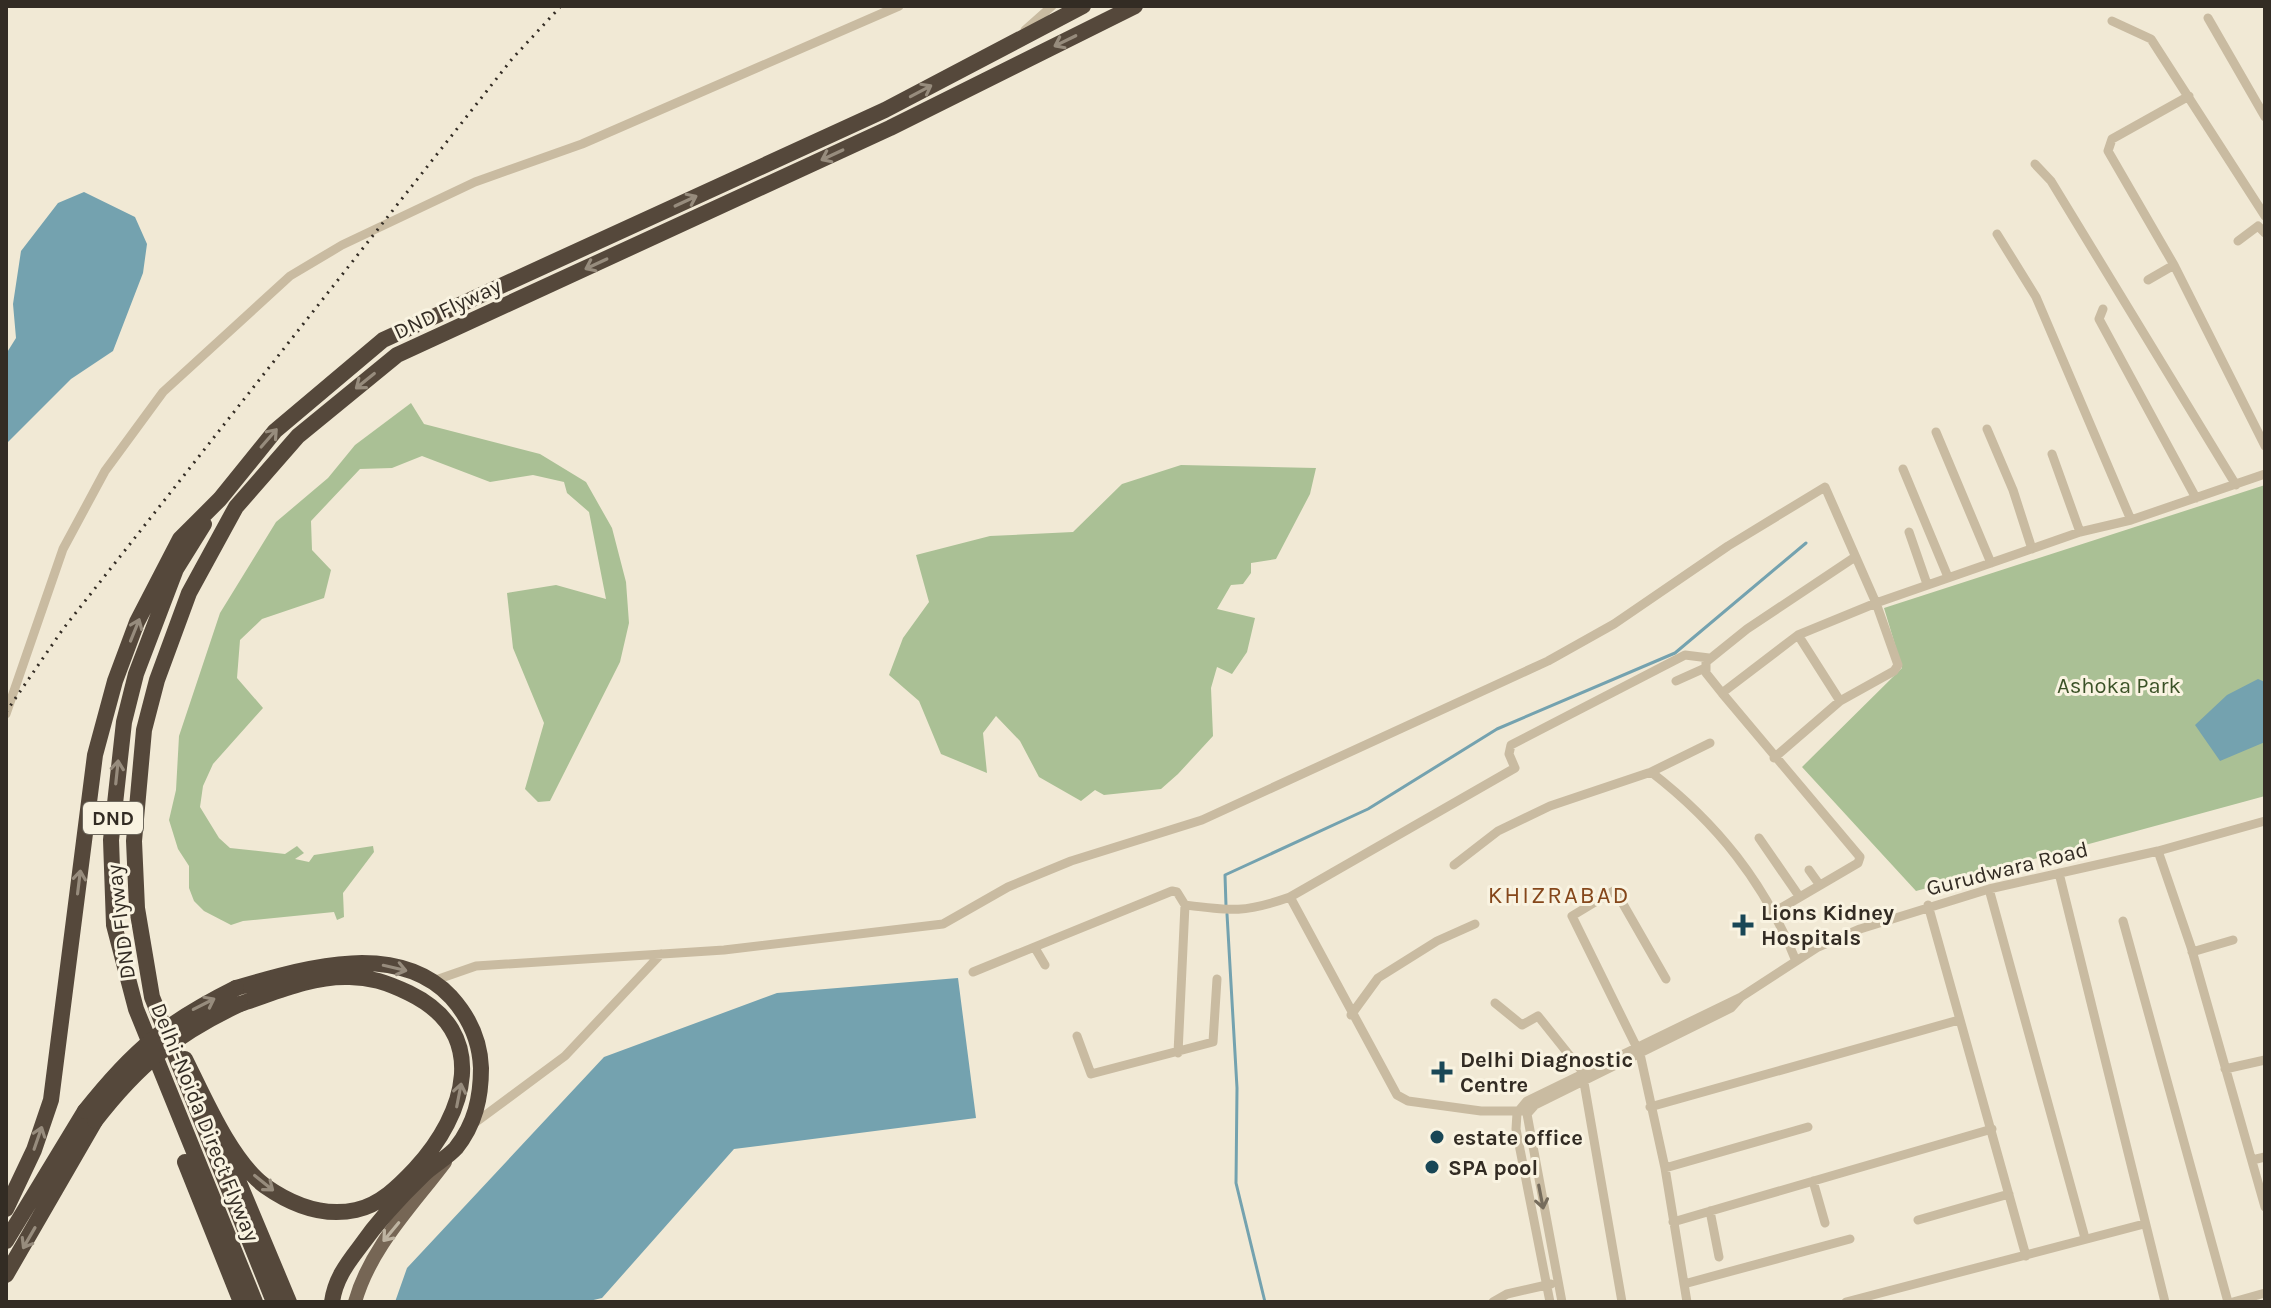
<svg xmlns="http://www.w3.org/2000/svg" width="2271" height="1308" font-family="Karla,sans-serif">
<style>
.green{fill:#aac095}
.water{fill:#74a2af}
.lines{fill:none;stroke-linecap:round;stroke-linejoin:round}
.stream{stroke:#74a2af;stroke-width:3}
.street{stroke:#c9bba1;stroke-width:9}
.primary{stroke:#766655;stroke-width:14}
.highway{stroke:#55483b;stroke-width:16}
.rail{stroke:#332c24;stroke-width:3;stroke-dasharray:2 6;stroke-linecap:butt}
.highway-bridge{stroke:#55483b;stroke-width:16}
.oneway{stroke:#978c7d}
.oneway2{stroke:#766c5c}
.oneway3{stroke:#beb4a2}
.poi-dot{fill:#194756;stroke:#f9f3e1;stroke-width:3}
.labels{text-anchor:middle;stroke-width:6;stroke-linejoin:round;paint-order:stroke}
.shield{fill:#f9f3e1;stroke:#6e685d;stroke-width:2}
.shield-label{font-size:20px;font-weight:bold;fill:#332c24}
.street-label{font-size:22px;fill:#332c24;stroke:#f9f3e1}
.park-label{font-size:22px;fill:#3b5227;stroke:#f9f3e1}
.poi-label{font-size:22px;font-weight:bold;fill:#332c24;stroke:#f9f3e1;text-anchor:start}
.neighbourhood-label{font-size:24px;letter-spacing:2px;fill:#85471b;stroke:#f9f3e1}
</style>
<rect width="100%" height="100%" fill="#f1e9d5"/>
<!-- green -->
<path class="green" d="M411,403L424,424L540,454L586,482L612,528L626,582L629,623L620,662L550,801L538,802L525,789L544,723L513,648L507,593L556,585L606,599L589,512L567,493L564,482L533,475L490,482L422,456L392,468L360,469L311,521L312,550L331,570L324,598L262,619L240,640L237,678L263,708L213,764L203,786L200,807L219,838L230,848L285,854L297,846L304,853L295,859L309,862L314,855L373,846L374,852L343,893L344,917L337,920L334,912L243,921L231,925L204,911L194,901L189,888V866L178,849L169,820L176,790L179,736L220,613L276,522L328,478L355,445Z
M1181,465L1316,468L1310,494L1276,559L1251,563V573L1243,584L1231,585L1217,609L1255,618L1247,652L1232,674L1217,667L1211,688L1213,736L1178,774L1161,789L1104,795L1095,790L1081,801L1039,777L1020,741L996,716L983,733L987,773L941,754L919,701L889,675L903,638L929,602L916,555L990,536L1073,532L1122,484Z
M2265,485V796L1916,891L1802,767L1902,668L1884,608Z"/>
<!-- water -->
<path class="water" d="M84,192L135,217L147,244L143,273L113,351L71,379L6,444V354L16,338L13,304L21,251L58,203Z
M2258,679L2265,682V742L2220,761L2195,725L2227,695Z
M958,978L976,1118L734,1149L602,1298L585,1302H395L407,1268L604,1057L777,993Z"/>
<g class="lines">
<!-- stream -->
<path class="stream" d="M1226,906L1225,875L1368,809L1497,729L1675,653L1806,543
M1227,914L1237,1088L1236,1183L1265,1302"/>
<!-- street -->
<path class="street" d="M2208,18L2265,117
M2112,21L2151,39L2265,216
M1025,30L1052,6
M2189,96L2112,139L2108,151L2174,265L2265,446
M2035,164L2051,181L2236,485
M1997,234L2036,297L2131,520
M2238,241L2258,226L2265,233
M2148,280L2174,265
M2103,309L2099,319L2196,498
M1987,429L2013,490L2032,549
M1936,432L1991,563
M2052,454L2080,532
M1903,469L1948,577
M1909,532L1927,584
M1798,635L1840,701
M1676,681L1705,668
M1722,693L1798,635L1876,603L2080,532L2131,520L2265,474
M6,714L63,549L105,471L163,392L290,276L342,245L475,182L582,144L899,6
M1651,772C1717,823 1765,883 1796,961
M1759,838L1799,896
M2158,851L2191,947L2265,1207
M1454,865L1498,831L1550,806L1651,772L1710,743
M1809,870L1819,884
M2059,873L2165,1302
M1989,889L2085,1238
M1290,897L1397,1095L1408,1101L1481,1111H1522
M1928,905L2026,1256
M1776,911L1858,863L1860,857L1722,693L1706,673V662L1747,629L1855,557
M2123,921L2228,1302
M1035,948L1045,965
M2192,952L2233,940
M973,972L1172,891L1177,892L1185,905C1231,911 1245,913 1290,897L1515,768L1509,754L1511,745L1685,655L1709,658
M1666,979L1615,890L1572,916L1640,1054L1665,1168L1687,1302
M430,982L476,966L724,950L943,924L1008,887L1071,861L1202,820L1548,661L1614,624L1728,546L1825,487L1876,603L1898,665L1894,671L1840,701L1774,758
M1495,1003L1522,1025L1538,1016L1582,1071L1622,1302
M1351,1015L1378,978L1437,941L1475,924
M1077,1036L1091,1074L1213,1042L1217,979
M1178,1053L1185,905
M2225,1069L2265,1060
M1650,1107L1959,1020
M472,1125L565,1056L661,954
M2252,1160L2265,1157
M1665,1168L1808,1127
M1813,1181L1825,1223
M1710,1211L1719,1257
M1918,1220L2009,1194
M1673,1222L1992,1129
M1684,1284L1850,1239
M1493,1302L1507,1294L1551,1284
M1550,1302L1516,1129L1517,1113L1527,1101L1741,997L1818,947L1860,929L1989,889L2158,851L2265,821
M1562,1302L1527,1114L1535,1105L1731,1008L1741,997
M1846,1302L2144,1224
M2233,1302L2265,1293"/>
<!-- primary -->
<path class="primary" d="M355,1302C370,1248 412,1206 445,1162"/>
<!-- highway -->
<path class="highway" d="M204,524L176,569L136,674L124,722L111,840L114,925L136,1009L255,1302
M236,988C302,969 396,939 451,997C470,1018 480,1040 481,1068C481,1098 475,1124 456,1148C447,1158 433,1165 423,1175C399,1198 378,1221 359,1248C346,1265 335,1280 332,1302
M185,1059C204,1097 231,1161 265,1186C292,1205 324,1217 356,1210C380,1205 399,1186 415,1169C466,1114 491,1033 409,993C388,983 369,976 345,977C309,977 274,993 240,1004
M224,1147L289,1302
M185,1162L241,1302
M6,1209L34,1150L51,1100L95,755L115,681L137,622L180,539L220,499L275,431L383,340L885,110L1083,6
M6,1241L85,1111
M6,1275L95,1121
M274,1302L152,997L137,908L134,841L144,730L157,680L189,593L236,507L298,436L397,355L890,128L1135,6"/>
<!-- rail -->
<path class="rail" d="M6,712L63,629L512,59L561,6"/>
<!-- highway-bridge -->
<path class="highway-bridge" d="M85,1111C134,1049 166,1023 236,988
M95,1121C138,1065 176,1034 240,1004"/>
</g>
<!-- one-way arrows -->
<defs><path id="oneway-shaft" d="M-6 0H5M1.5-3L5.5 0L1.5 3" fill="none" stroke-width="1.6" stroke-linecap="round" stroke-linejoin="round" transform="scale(2)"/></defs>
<g class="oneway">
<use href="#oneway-shaft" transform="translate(1065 41) rotate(154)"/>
<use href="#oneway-shaft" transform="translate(921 91) rotate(-28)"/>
<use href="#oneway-shaft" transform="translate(832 155) rotate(155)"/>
<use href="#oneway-shaft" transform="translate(686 201) rotate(-25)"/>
<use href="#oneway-shaft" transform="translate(596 264) rotate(155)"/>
<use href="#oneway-shaft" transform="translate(365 381) rotate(141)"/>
<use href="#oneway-shaft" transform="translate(269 438) rotate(-49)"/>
<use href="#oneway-shaft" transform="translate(135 630) rotate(-68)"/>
<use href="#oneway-shaft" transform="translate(117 772) rotate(-84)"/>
<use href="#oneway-shaft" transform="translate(79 882) rotate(-83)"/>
<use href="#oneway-shaft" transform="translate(395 968) rotate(13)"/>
<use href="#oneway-shaft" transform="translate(204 1004) rotate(-27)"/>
<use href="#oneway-shaft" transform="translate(459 1095) rotate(-79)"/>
<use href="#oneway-shaft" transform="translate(38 1138) rotate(-71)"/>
<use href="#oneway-shaft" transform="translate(264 1183) rotate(39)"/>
<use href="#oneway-shaft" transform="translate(29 1238) rotate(120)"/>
</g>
<use class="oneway2" href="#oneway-shaft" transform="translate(1541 1197) rotate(79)"/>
<use class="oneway3" href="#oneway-shaft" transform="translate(391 1232) rotate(130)"/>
<!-- markers -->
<g class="poi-dot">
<path d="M1739 913h8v8h8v8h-8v8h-8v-8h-8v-8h8z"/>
<path d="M1438 1060h8v8h8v8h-8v8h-8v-8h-8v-8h8z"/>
<circle cx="1437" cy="1137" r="8"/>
<circle cx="1432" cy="1167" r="8"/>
</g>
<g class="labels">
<!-- shield labels -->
<rect class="shield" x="83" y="802" width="60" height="32" rx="6"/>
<g class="shield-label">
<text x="113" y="825">DND</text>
</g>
<!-- street labels -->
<g class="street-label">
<text transform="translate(447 308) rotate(-25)" y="8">DND Flyway</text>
<text transform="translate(2007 868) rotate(-14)" y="8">Gurudwara Road</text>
<text transform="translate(120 922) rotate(-97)" y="8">DND Flyway</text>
<text transform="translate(206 1122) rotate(68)" y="8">Delhi-Noida Direct Flyway</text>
</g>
<!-- park labels -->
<g class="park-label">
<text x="2119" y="693">Ashoka Park</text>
</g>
<!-- poi labels -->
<g class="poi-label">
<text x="1761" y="920">Lions Kidney<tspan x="1761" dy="25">Hospitals</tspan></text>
<text x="1460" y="1067">Delhi Diagnostic<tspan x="1460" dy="25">Centre</tspan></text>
<text x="1453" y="1145">estate office</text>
<text x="1448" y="1175">SPA pool</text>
</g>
<!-- neighbourhood labels -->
<g class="neighbourhood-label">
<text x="1559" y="903">KHIZRABAD</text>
</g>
</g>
<!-- border -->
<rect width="2271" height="1308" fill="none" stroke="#332c24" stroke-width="16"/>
</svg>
